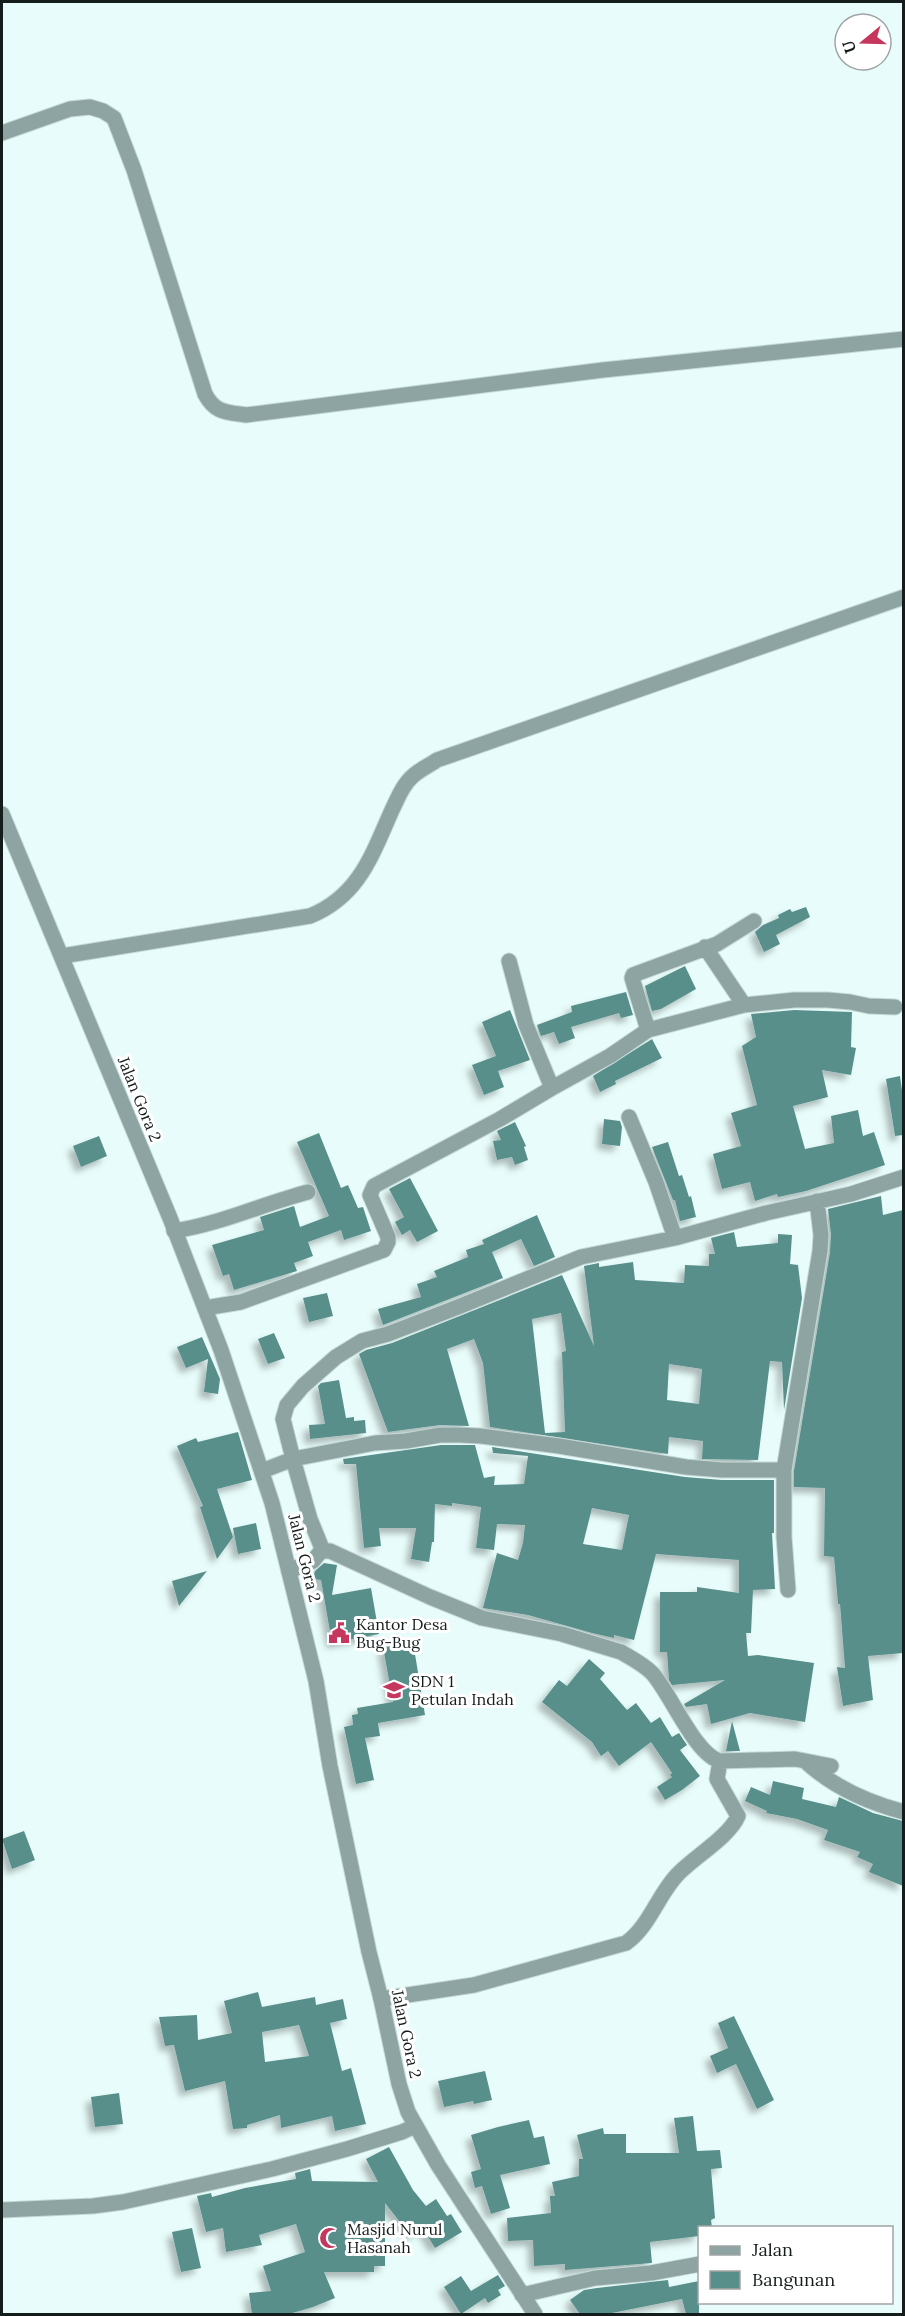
<svg xmlns="http://www.w3.org/2000/svg" width="905" height="2316" font-family="Lora,serif">
<style>
.building{fill:#598f8b;fill-rule:evenodd;filter:url(#shadow)}
.lines{fill:none;stroke-linecap:round;stroke-linejoin:round}
.minor-casing{stroke:#c6d9d7;stroke-width:17}
.tertiary-casing{stroke:#c6d9d7;stroke-width:17}
.minor{stroke:#8da4a2;stroke-width:15}
.tertiary{stroke:#8da4a2;stroke-width:15}
.labels{text-anchor:middle;stroke-width:6;stroke-linejoin:round;paint-order:stroke}
.street-label{font-size:16px;fill:#151c1c;stroke:#fff}
.poi-label{font-size:16px;fill:#151c1c;stroke:#fff;text-anchor:start}
</style>
<defs>
<filter id="shadow"><feDropShadow dx="-5.5" dy="5.5" stdDeviation="3" flood-color="#0004"/></filter>
</defs>
<rect width="100%" height="100%" fill="#e8fdfb"/>
<!-- building -->
<path class="building" d="M806,907L810,917L776,935L780,944L764,952L755,932L763,925L779,918L778,915L790,909L792,912Z
M685,966L696,989L661,1009L652,1011L645,986Z
M626,992L633,1015L621,1018L619,1013L571,1027L575,1038L559,1044L554,1032L541,1036L537,1025L572,1012L571,1006Z
M510,1010L530,1060L498,1071L504,1087L484,1095L472,1065L496,1056L482,1022Z
M794,1010L852,1012L851,1047L856,1048L851,1075L822,1070L828,1097L793,1106L805,1149L834,1143L831,1116L858,1110L863,1136L874,1132L885,1165L806,1191L778,1197L777,1194L755,1201L750,1182L722,1189L713,1154L741,1146L731,1113L757,1105L742,1046L756,1037L751,1014Z
M652,1039L662,1058L615,1081L616,1084L600,1092L593,1076Z
M900,1076L903,1098V1135L895,1136L886,1079Z
M604,1119L620,1121L622,1127L620,1146L602,1144Z
M515,1122L526,1146L524,1147L528,1160L515,1165L512,1157L497,1160L493,1141L501,1140L497,1131Z
M319,1133L341,1188L348,1185L358,1208L363,1207L371,1231L344,1240L341,1230L308,1242L313,1256L294,1263L297,1271L234,1290L229,1274L223,1276L212,1245L264,1230L260,1217L294,1206L300,1227L329,1216L297,1142Z
M99,1136L107,1156L81,1167L73,1146Z
M668,1142L679,1176L682,1175L689,1197L691,1196L696,1217L680,1221L675,1200H673L652,1147Z
M410,1178L438,1231L417,1242L410,1230L402,1235L395,1222L404,1217L389,1189Z
M881,1196L883,1215L903,1210V1653L868,1656L873,1700L843,1706L837,1667L845,1668L840,1604H838L834,1557L824,1556L825,1488L794,1487V1471L830,1252L831,1234L828,1209Z
M537,1215L555,1257L534,1266L521,1239L492,1252L503,1278L383,1325L378,1309L421,1297L417,1284L437,1277L434,1271L468,1257L466,1250L484,1244L482,1240Z
M734,1232L737,1247L778,1243V1234L792,1235L790,1264L798,1265L802,1298L784,1410L782,1362L770,1361L758,1460L702,1459L703,1441L669,1437L668,1454L490,1427L483,1363L474,1339L447,1349L469,1426L440,1425L388,1432L359,1354L366,1350L392,1343L562,1275L594,1346L584,1266L599,1263V1267L633,1262L635,1280L684,1283L685,1265L709,1266V1254H715L711,1238ZM561,1313L566,1351L562,1352L565,1432L545,1433L532,1319ZM669,1364L702,1369L699,1404L667,1400Z
M327,1293L333,1316L309,1322L303,1298Z
M274,1333L285,1358L268,1364L258,1339Z
M202,1337L220,1379L218,1394L204,1392L208,1359L186,1368L177,1347Z
M339,1380L346,1418L354,1417V1421L365,1420L366,1433L310,1439L309,1425L325,1424L318,1386L321,1383Z
M238,1432L252,1480L217,1489L233,1537L217,1559L200,1507L203,1506L177,1446L196,1438L198,1442Z
M441,1445H475L484,1478L495,1476L494,1485L524,1484L528,1456L493,1453L492,1447L685,1477L722,1480H774V1533H772L775,1589L753,1590L751,1633H746L748,1656L758,1655L814,1663L805,1722L750,1713L711,1724L707,1704L686,1707L684,1704L725,1680L672,1685L669,1680L667,1652H660V1592H697V1587L739,1593V1560L656,1554L634,1640L614,1635V1638L592,1633L528,1615L483,1608L497,1553L518,1560L523,1543L525,1525L497,1524L494,1550L476,1548L481,1507L452,1503V1506L435,1504L434,1542H432L429,1562L411,1559L416,1528H379L381,1546L364,1548L356,1464H344L343,1459ZM592,1508L629,1515L622,1550L583,1544Z
M256,1523L261,1549L238,1554L233,1528Z
M324,1563L337,1565L332,1595L371,1588L379,1634L332,1643L321,1580L313,1579L315,1571Z
M207,1571L179,1606L172,1581Z
M413,1642L425,1715L378,1723L380,1736L365,1738L374,1780L356,1784L344,1727L353,1725L352,1715L358,1714L357,1708L393,1702L383,1647Z
M589,1659L605,1673L600,1679L627,1710L636,1703L651,1723L660,1717L672,1737L679,1733L687,1745L680,1750L700,1776L682,1790L665,1800L657,1787L672,1777L670,1775L672,1773L651,1742L619,1766L608,1751L601,1756L592,1742L542,1702L559,1680L567,1686Z
M732,1721L740,1751H726Z
M773,1781L804,1788L802,1799L836,1807L839,1797L873,1813L903,1821V1886L869,1872L873,1864L857,1857L860,1852L824,1840L828,1830L797,1819L766,1813L767,1811L745,1801L751,1787L770,1795Z
M24,1831L35,1860L12,1869L2,1839Z
M258,1992L262,2007L315,1997L316,2005L343,1999L347,2019L330,2023L342,2071L351,2068L366,2124L335,2131L332,2116L281,2128L280,2115L247,2125V2128L233,2129L225,2081L185,2091L174,2045L165,2046L159,2017L197,2015L198,2040L232,2033L224,2001ZM299,2025L309,2056L265,2062L262,2032Z
M734,2016L774,2100L757,2109L736,2064L717,2073L710,2056L728,2048L718,2023Z
M485,2071L492,2100L474,2104L473,2101L444,2107L438,2081Z
M119,2093L123,2124L95,2127L91,2097Z
M693,2116L697,2151L720,2150L722,2168L711,2169L715,2218L711,2220L712,2228H699V2236L650,2242L652,2263L565,2270V2264L534,2266L533,2240L508,2241L507,2218L551,2213L550,2196H555L552,2182L579,2176V2159H583L577,2135L603,2128L604,2134H626V2153H679L674,2118Z
M529,2120L534,2138L544,2136L550,2164L500,2175L510,2208L491,2214L482,2186L475,2188L471,2172L481,2169L471,2135L498,2127Z
M389,2147L413,2190L426,2206L436,2199L447,2216L451,2214L462,2232L435,2248L422,2227L411,2236L385,2203V2266H374V2272H324L335,2298L313,2307L289,2314H252L249,2293L271,2291L263,2266L305,2252L296,2224L259,2235L262,2245L226,2252L223,2228L206,2232L197,2196L211,2193L212,2197L245,2188L296,2179L295,2173L310,2169L312,2181L378,2182L366,2159Z
M192,2228L201,2268L181,2272L172,2232Z
M498,2275L505,2286L498,2290L501,2295L488,2303L485,2298L461,2314L444,2287L461,2276L471,2291Z
M668,2280L669,2287L699,2281V2314H686L682,2299L607,2314H580L570,2300L584,2290L597,2288Z"/>
<g class="lines">
<defs>
<path id="minor" d="M2,133L70,109L90,107L103,111L114,118L134,170L205,394C215,413 226,412 246,415L603,370L904,339
M705,947L744,1005
M62,956L310,916C359,896 372,855 392,810C398,798 403,784 414,775C421,769 430,765 437,760L904,597
M509,961L526,1025L552,1088
M648,1030L632,978L633,975L717,944L754,921
M629,1117L656,1182L675,1238
M174,1231C220,1224 263,1204 308,1192
M205,1308L241,1302L384,1250L388,1242V1237L370,1195L374,1186L500,1119L552,1088L610,1056L648,1030L744,1005L794,1000H828L850,1002L869,1006L895,1007
M784,1470H722L686,1467L559,1446L481,1436L460,1435H440L406,1441L375,1443L293,1459L283,1419L287,1405L303,1386L336,1357L362,1341L388,1334L458,1307L581,1257L675,1238L766,1213L851,1194L904,1177
M262,1471L293,1459L310,1519L321,1546V1551
M289,1571L313,1561L321,1551H330L430,1597L482,1618L562,1634L621,1652C631,1658 643,1664 652,1673C670,1692 695,1755 720,1761L717,1779L738,1816C729,1837 694,1857 677,1875C658,1895 649,1927 626,1943L474,1985L381,1999
M788,1590L784,1537V1470L820,1251L821,1235L817,1201
M720,1761L795,1759L831,1766
M805,1761C833,1787 866,1802 904,1812
M522,2295L595,2278L651,2273L700,2264"/>
<path id="tertiary" d="M2,814L170,1218L221,1350L272,1503L316,1681L330,1766L369,1952L381,1999L399,2084L408,2112L438,2165L535,2314
M2,2210L93,2206L123,2202L272,2169L347,2149L402,2132L415,2126"/>
</defs>
<!-- minor casing -->
<use href="#minor" class="minor-casing"/>
<!-- tertiary casing -->
<use href="#tertiary" class="tertiary-casing"/>
<!-- minor -->
<use href="#minor" class="minor"/>
<!-- tertiary -->
<use href="#tertiary" class="tertiary"/>
</g>
<!-- icons -->
<defs>
<symbol id="civic-bare" viewBox="-9 -9 18 18"><path d="M-.6-6.5H3V-4.5H.6V-3L4-1V1h2V6H-6V1h2V-1L-.6-3ZM-1.2 2.5V6h2.4V2.5Z" fill="#c6375e" stroke="#fff" stroke-width="2.5" paint-order="stroke"/></symbol>
<symbol id="school-bare" viewBox="-9 -9 18 18"><path d="M0-5L7-2L0 1L-7-2ZM-4 1L0 2.5L4 1V4Q0 6-4 4Z" fill="#c6375e" stroke="#fff" stroke-width="2.5" paint-order="stroke"/></symbol>
<symbol id="mosque-bare" viewBox="-9 -9 18 18"><path d="M3.5-4.9A6 6 0 1 0 3.5 4.9A5 5 0 1 1 3.5-4.9Z" fill="#c6375e" stroke="#fff" stroke-width="2.5" paint-order="stroke"/></symbol>
</defs>
<g fill-rule="evenodd">
<use href="#civic-bare" x="324" y="1618" width="30" height="30"/>
<use href="#school-bare" x="379" y="1675" width="30" height="30"/>
<use href="#mosque-bare" x="315" y="2223" width="30" height="30"/>
</g>
<g class="labels">
<!-- street labels -->
<g class="street-label">
<text transform="translate(140 1099) rotate(68)" y="6">Jalan Gora 2</text>
<text transform="translate(305 1558) rotate(76)" y="6">Jalan Gora 2</text>
<text transform="translate(407 2034) rotate(78)" y="6">Jalan Gora 2</text>
</g>
<!-- poi labels -->
<g class="poi-label">
<text x="356" y="1630">Kantor Desa<tspan x="356" dy="18">Bug-Bug</tspan></text>
<text x="411" y="1687">SDN 1<tspan x="411" dy="18">Petulan Indah</tspan></text>
<text x="347" y="2235">Masjid Nurul<tspan x="347" dy="18">Hasanah</tspan></text>
</g>
</g>
<!-- border -->
<rect width="905" height="2316" fill="none" stroke="#151c1c" stroke-width="6"/>
<!-- legend -->
<rect x="698" y="2226" width="195" height="78" fill="#ffffff" stroke="#a1a4a4" stroke-width="1.5"/>
<rect x="710" y="2246" width="30" height="9" fill="#8da4a2" stroke="#a1a4a4" stroke-width="1.5"/>
<text x="752" y="2256" font-size="18" fill="#151c1c">Jalan</text>
<rect x="710" y="2271" width="30" height="18" fill="#598f8b" stroke="#a1a4a4" stroke-width="1.5"/>
<text x="752" y="2286" font-size="18" fill="#151c1c">Bangunan</text>
<!-- north arrow -->
<g transform="translate(863 42) rotate(251)"><circle r="28" fill="#ffffff" stroke="#a1a4a4" stroke-width="1.5"/>
<path d="M0-4.5L10 22L0 15L-10 22Z" fill="#c6375e"/>
<text y="-9" font-size="16" font-weight="bold" text-anchor="middle" fill="#151c1c">U</text>
</g>
</svg>
